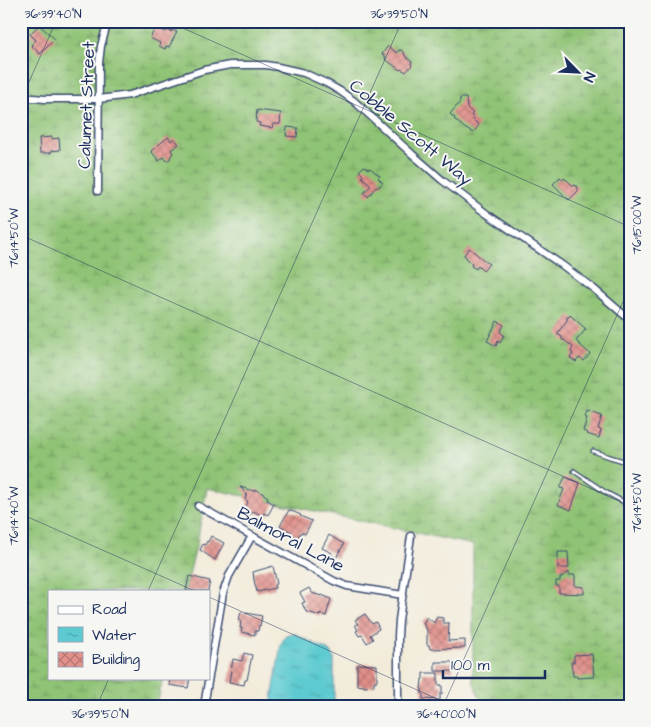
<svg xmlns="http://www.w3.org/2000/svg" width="651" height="727" font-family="'Architects Daughter',sans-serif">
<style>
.wetland{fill:url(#wetland-marsh);stroke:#55796a}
.water{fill:url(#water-ripples);stroke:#3c7c97}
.building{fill:url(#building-cross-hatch)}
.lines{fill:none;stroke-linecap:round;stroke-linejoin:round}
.lane-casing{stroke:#3b4b70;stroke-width:5.5}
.street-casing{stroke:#3b4b70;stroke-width:9}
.lane{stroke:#fff;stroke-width:3}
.street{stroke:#fff;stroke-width:6}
.ticks{fill:none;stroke:#1b2f5e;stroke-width:1;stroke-opacity:0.45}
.labels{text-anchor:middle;stroke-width:4;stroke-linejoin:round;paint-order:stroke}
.street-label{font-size:18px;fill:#1b2f5e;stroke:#f6f6f2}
.neatline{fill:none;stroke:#1b2f5e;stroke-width:2}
.ticks-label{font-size:12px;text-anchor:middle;fill:#1b2f5e}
</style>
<defs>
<pattern id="wetland-marsh" width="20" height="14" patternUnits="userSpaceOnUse" patternTransform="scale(1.25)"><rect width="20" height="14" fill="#8fc375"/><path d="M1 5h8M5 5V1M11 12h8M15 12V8" fill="none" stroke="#749f63"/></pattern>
<pattern id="water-ripples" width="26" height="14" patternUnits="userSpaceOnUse" patternTransform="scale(1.25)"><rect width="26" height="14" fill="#5ccad0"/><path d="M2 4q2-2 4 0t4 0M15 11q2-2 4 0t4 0" fill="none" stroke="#4ba4ac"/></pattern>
<pattern id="building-cross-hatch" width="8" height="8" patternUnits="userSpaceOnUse" patternTransform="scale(1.25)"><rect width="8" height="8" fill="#e2908a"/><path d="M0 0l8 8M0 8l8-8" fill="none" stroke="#b67674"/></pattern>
</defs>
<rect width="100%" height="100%" fill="#f6f6f2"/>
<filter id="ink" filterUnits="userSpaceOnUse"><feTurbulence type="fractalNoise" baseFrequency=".02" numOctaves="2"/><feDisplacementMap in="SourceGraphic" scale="10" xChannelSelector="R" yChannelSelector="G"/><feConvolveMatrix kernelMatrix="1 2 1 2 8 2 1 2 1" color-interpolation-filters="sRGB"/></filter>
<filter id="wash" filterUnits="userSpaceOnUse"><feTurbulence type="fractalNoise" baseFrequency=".0096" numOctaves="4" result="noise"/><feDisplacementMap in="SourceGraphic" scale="20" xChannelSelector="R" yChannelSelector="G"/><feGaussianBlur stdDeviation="1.12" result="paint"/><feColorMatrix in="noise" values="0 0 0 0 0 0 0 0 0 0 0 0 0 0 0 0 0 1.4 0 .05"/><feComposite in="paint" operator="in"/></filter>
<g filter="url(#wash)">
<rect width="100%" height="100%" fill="#f2ebd9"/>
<!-- wetland -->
<path class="wetland" d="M21,21H623L630,28V706H483L473,681V545L207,488L197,543L185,591H49V678H163L157,706H21Z"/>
<!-- water -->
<path class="water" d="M293,633L331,652L334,658V706H271L281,644L286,635Z"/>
<g id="blocks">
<!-- building -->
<path class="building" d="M39,25L55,39L40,54L31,45L36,40L30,34Z
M156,27L166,32L167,30L171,32L172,30L177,32L169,47L166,46L165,49L159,46L160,43L150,38Z
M388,46L397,53L399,50H401L404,52L405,56L412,62L411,64L412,65L406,72L401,69L400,70L385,59L386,57L382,54Z
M460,98H466L467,108L473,113L471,115L474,118L473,120L479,125L473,133L468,129L467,130L454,119L455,118L450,114L460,102Z
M257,110L281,113L280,124H273L272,128L259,126L260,123L256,122Z
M287,127L298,128L297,137L286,136Z
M52,137V139L59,138L60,150L51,151V153H40L39,138Z
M168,137L171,141L174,138L179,144L171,150L173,153L171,155L170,159L167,161L164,157L159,161L151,151Z
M364,166L368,169L370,168L380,176L378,178L383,183L377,188L376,187L368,197L364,193L371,185L362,177L363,175L359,171Z
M560,177L563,180L564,178L568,181L573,186L574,185L578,187V191L569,200L553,184Z
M469,248L489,264L483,271L478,266L476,269L471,266L472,264L466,259L467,258L464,255Z
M570,315L586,329L576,341L590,354L584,361L579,358L576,362L570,358L573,354L571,352L573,347L564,340H562V337L557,334L567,320V317H569Z
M497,321L504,325L500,332L504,335L500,343L498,341L496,346L487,341Z
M587,411L602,416L598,429L601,430L599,438L587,434L588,433L583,431L587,418L585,417Z
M565,477L580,483L571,510L558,505L564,489L560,488Z
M240,487L254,491L256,489L268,497L267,500L274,504L268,515L264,513L263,516L253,511L250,515L244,510L248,502L245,499L247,494Z
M289,510L301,515L300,516L312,521L305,534L301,532L297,538L291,534V532L280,526Z
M329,535L344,544L336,558L331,555L332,553L322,548Z
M211,536L224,543L215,560L200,550L203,544L205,545L207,541L208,542Z
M558,552H568L569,568H558Z
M273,566L277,584L274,585L275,588L257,592L254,580L253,572Z
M569,572V575H575V586L584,587V594L559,593V586H556V581H560V578Z
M189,576L210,581L208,591H186Z
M309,588L312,593L321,596L322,595L331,599L326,616L320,614V616L308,612H306L302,603L305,602L300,593Z
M241,612L262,616L260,626L259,625L258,631H255V635L241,632L242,628H240L241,621L239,620Z
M365,614L372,624L376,622L379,629L370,635L373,639L367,643L362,635L359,636L356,631L358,630L355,625L358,624L355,620Z
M427,617L434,623L437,617L443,618V623H449L448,641L465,640V648L430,649L429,645H427V630L423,623Z
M244,653L252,655L247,680H245L244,685L229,682L233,659L242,661Z
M592,654L594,677L577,678V676H573L571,662H574V655Z
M435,662H453V671H435Z
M359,664L377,665V681H374V686L364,687V686L357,685V665Z
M423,673H438V685H442V694H440V700L423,699V694H422V689H421L422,679H423Z
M170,678H190L188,688L169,685Z"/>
</g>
</g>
<g filter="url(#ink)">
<use href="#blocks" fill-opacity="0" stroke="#3b4b70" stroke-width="1"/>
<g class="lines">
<defs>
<path id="lane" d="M593,451L610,457L630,463
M574,471L605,492L622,501L630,510"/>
<path id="street" d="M21,97L45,99H99L130,95L204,70L230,65H266L278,67L304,73L326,83L340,91L354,101L412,154L442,180L487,214L562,265L594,289L630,320
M98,191L99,63L101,46L108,21
M198,506L334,581L347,586L403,595
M204,706L223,593L229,576L252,536
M398,706V636L399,620L411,536"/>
</defs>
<!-- lane casing -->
<use href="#lane" class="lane-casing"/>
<!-- street casing -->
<use href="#street" class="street-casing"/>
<!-- lane -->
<use href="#lane" class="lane"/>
<!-- street -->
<use href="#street" class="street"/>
</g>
</g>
<!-- ticks -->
<path class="ticks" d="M167,21L630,227M21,100L56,21M21,235L630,506M21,514L195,591M148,591L402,21M209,597L453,706M97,706L109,678M443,706L630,286"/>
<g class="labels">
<!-- street labels -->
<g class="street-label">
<text transform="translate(86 105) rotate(-88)" y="6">Calumet Street</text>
<text transform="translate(411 132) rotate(40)" y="6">Cobble Scott Way</text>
<text transform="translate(291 539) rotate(28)" y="6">Balmoral Lane</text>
</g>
</g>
<!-- margin -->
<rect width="651" height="727" fill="none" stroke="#f6f6f2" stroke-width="55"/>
<!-- legend -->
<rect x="48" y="590" width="162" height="90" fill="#f6f6f2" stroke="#9ea6b7"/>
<rect x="58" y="606" width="25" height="8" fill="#ffffff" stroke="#9ea6b7"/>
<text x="92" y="614" font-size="15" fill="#1b2f5e">Road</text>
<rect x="58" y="627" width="25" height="15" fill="url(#water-ripples)" stroke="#9ea6b7"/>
<text x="92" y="640" font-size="15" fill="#1b2f5e">Water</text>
<rect x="58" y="652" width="25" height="15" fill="url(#building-cross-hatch)" stroke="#9ea6b7"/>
<text x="92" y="664" font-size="15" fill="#1b2f5e">Building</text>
<!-- north arrow -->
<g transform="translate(578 72) rotate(114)" stroke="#f6f6f2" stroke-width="4" paint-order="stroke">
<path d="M0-4L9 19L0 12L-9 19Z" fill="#1b2f5e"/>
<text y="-8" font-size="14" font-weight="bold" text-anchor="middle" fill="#1b2f5e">N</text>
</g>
<!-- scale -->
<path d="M443 670v8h102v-8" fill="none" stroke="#1b2f5e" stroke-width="2.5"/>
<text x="451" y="670" font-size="15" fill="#1b2f5e" stroke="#f6f6f2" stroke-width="4" paint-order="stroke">100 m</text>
<rect x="28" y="28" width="596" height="672" class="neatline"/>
<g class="ticks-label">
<text x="53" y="18">36°39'40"N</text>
<text x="399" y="18">36°39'50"N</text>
<text transform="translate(637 225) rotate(-90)" y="4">76°15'00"W</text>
<text transform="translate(14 238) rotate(-90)" y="4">76°14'50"W</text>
<text transform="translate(637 503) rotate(-90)" y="4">76°14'50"W</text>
<text transform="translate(14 516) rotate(-90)" y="4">76°14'40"W</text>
<text x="100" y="718">36°39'50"N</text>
<text x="446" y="718">36°40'00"N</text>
</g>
</svg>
